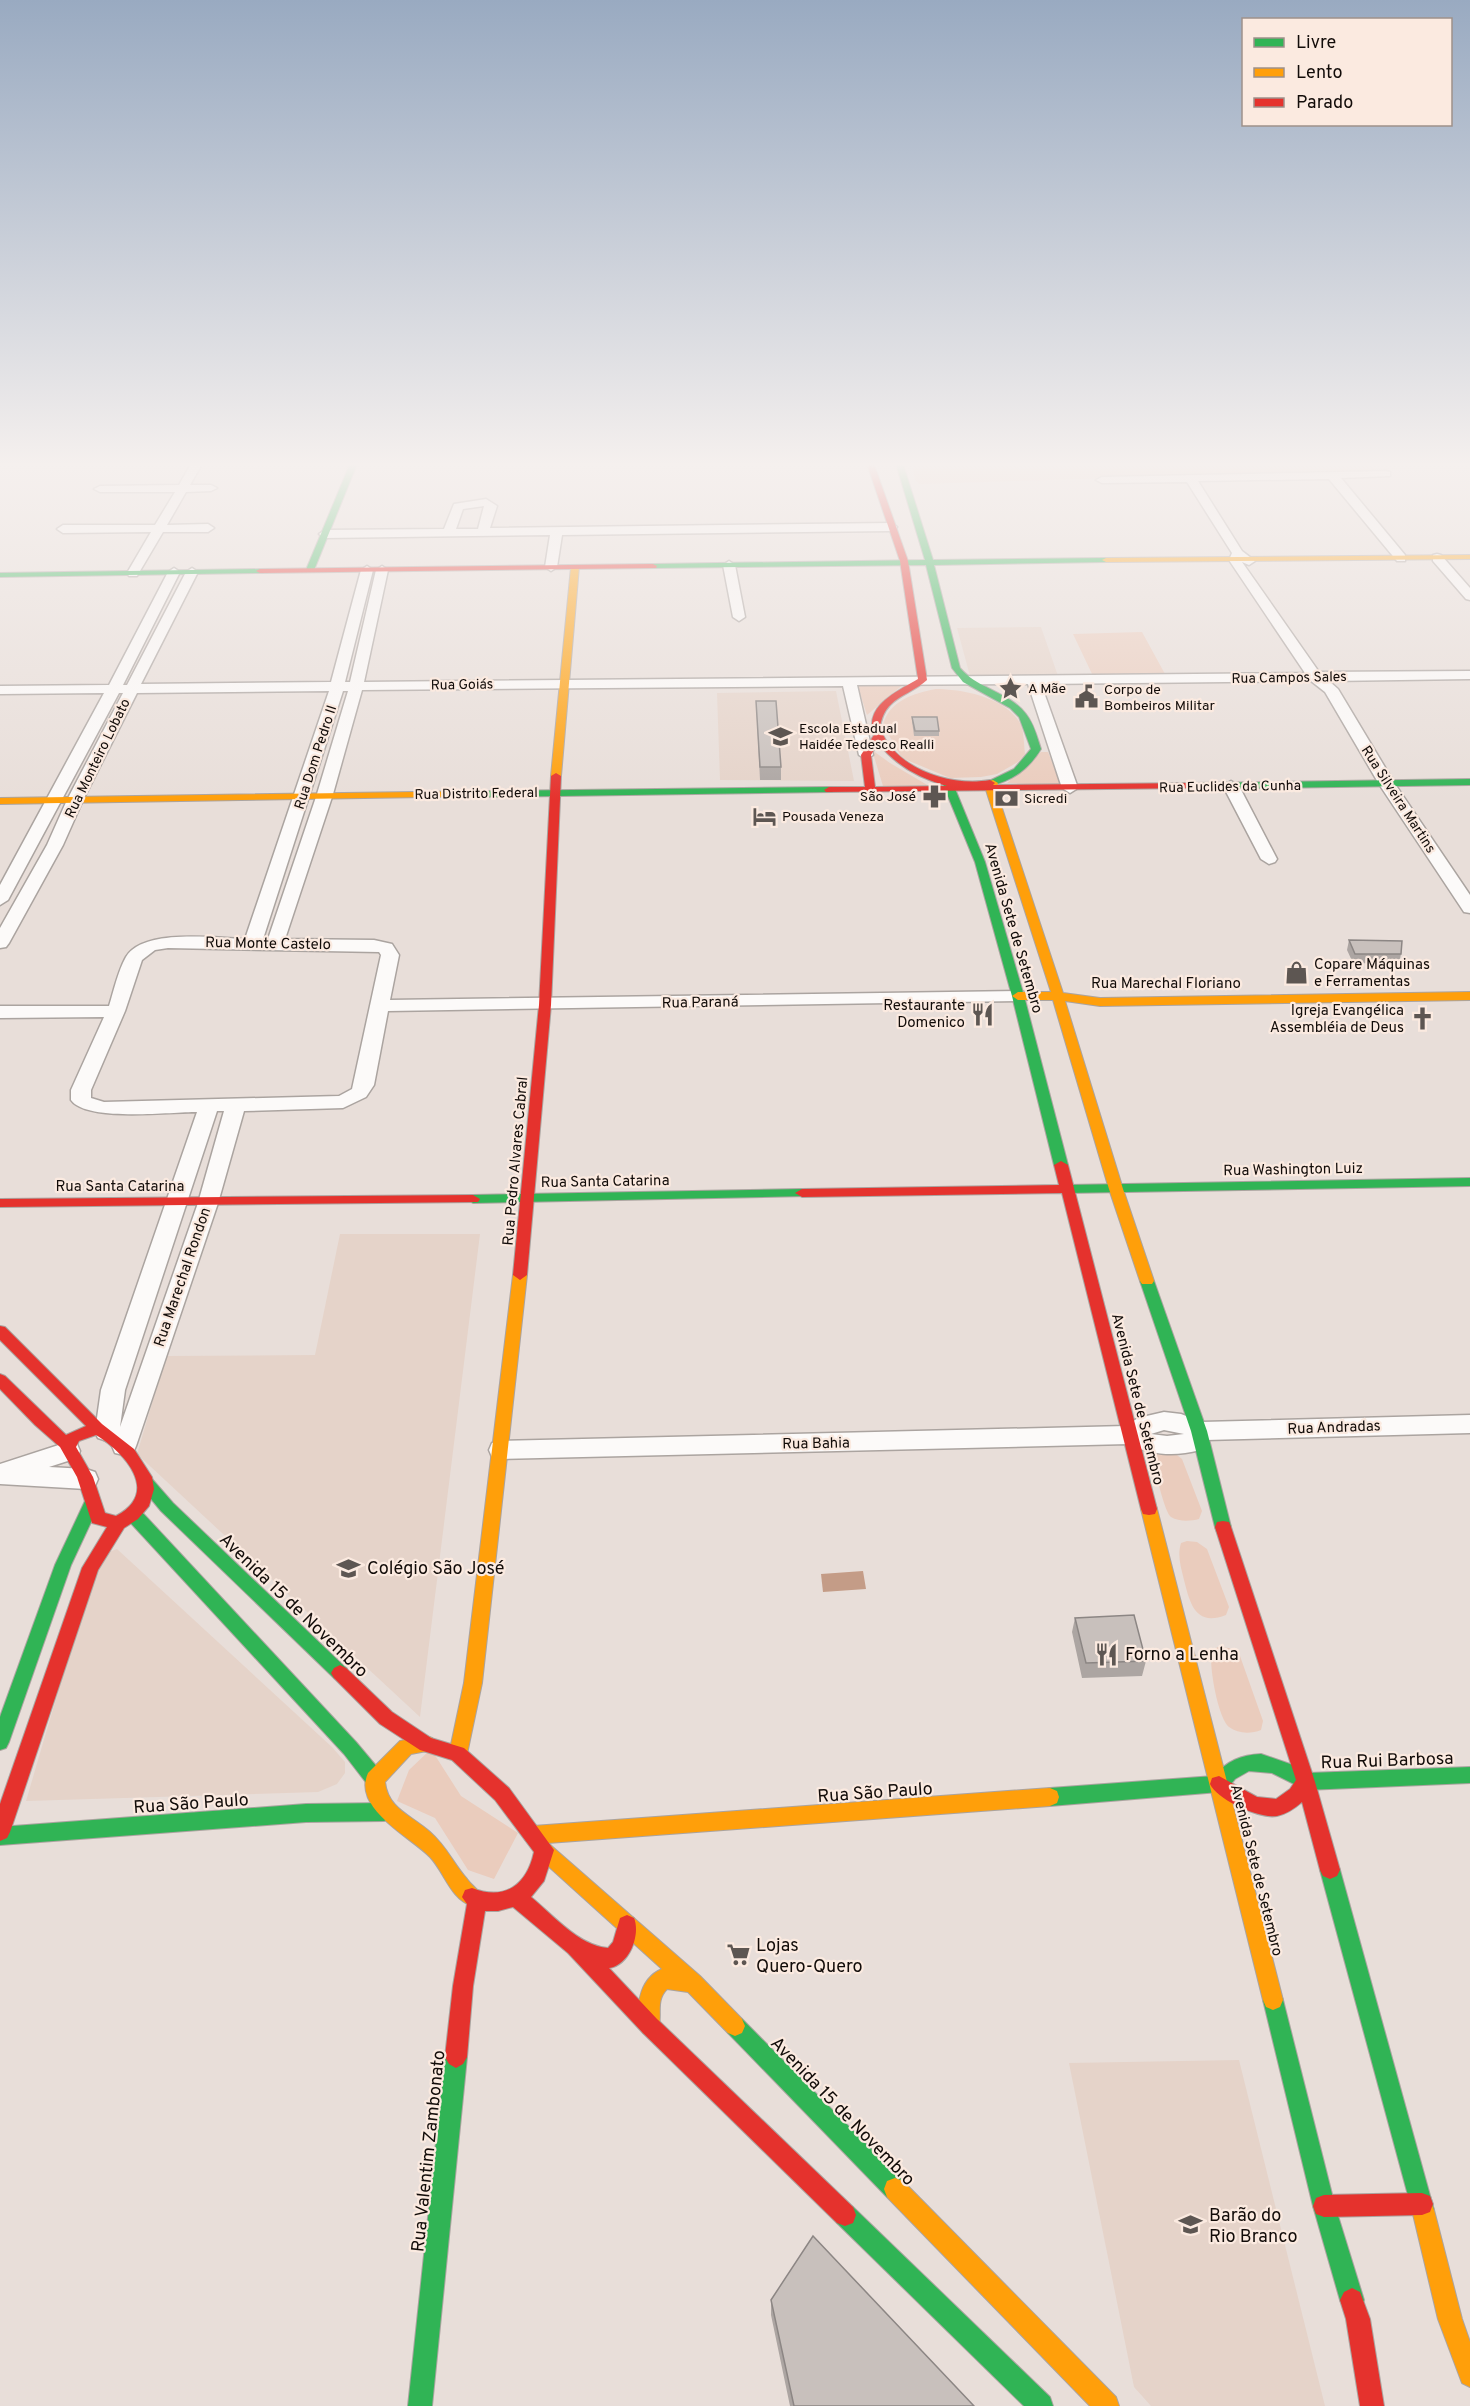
<svg xmlns="http://www.w3.org/2000/svg" width="1470" height="2406" font-family="Overpass,sans-serif">
<style>
.built{fill:#e5d3c9}
.green{fill:#eaccbd}
.water{fill:#c49c87}
.lines{fill:none;stroke-linecap:round;stroke-linejoin:round}
.street-casing{stroke:#aba4a0;stroke-width:3}
.fast-casing{stroke:#aba4a0;stroke-width:2}
.slow-casing{stroke:#aba4a0;stroke-width:2}
.jam-casing{stroke:#aba4a0;stroke-width:2}
.street{fill:#fcfaf9;fill-rule:evenodd}
.fast{fill:#30b455;fill-rule:evenodd}
.slow{fill:#ff9f0a;fill-rule:evenodd}
.jam{fill:#e5322d;fill-rule:evenodd}
.wall{fill:#aca5a2}
.building{fill:#c8c0bc;stroke:#8c8684;stroke-width:1.5}
.labels{text-anchor:middle;stroke-width:4.5;stroke-linejoin:round;paint-order:stroke}
.far-street-label{font-size:14px;fill:#120c09;stroke:#fbeae0}
.far-poi-label{font-size:14px;fill:#120c09;stroke:#fbeae0;text-anchor:start}
.street-label{font-size:15px;fill:#120c09;stroke:#fbeae0}
.poi-label{font-size:15px;fill:#120c09;stroke:#fbeae0;text-anchor:end}
.near-poi-label{font-size:18px;fill:#120c09;stroke:#fbeae0;text-anchor:start}
.near-street-label{font-size:18px;fill:#120c09;stroke:#fbeae0}
</style>
<rect width="100%" height="100%" fill="#e8ded9"/>
<!-- built -->
<path class="built" d="M1041,627L1058,676H970L957,628Z
M836,691L854,781L720,780L717,693Z
M340,1234H480L420,1717L137,1454L166,1356L315,1355Z
M117,1549L332,1747L345,1762V1773L337,1784L318,1792L26,1801L98,1556Z
M1239,2060L1325,2406H1151L1134,2387L1069,2063Z"/>
<!-- green -->
<path class="green" d="M912,464H1370L1375,470L919,484L915,480Z
M1142,632L1165,674L1093,676L1073,634Z
M905,683L867,715L857,684Z
M936,689C963,689 1008,698 1021,725C1024,733 1024,746 1025,754L1018,762L997,774L981,777L950,778L902,758L883,725C889,701 914,693 936,689Z
M872,750L890,763L929,786H883Z
M1041,752H1048L1062,786L1007,783Z
M1163,1451L1173,1452L1182,1459L1202,1511L1199,1519C1191,1521 1179,1522 1171,1517C1165,1513 1155,1472 1155,1463C1155,1462 1157,1455 1157,1454Z
M1187,1541L1197,1542L1207,1549L1229,1607L1226,1615C1195,1627 1190,1603 1184,1580C1181,1567 1177,1556 1181,1543Z
M1218,1647L1229,1648L1240,1656L1263,1721L1261,1730C1251,1734 1238,1734 1229,1727C1218,1718 1208,1663 1212,1650Z
M431,1749L461,1796L518,1833L494,1879L468,1870L435,1818L397,1801L409,1770Z"/>
<!-- water -->
<path class="water" d="M863,1571L866,1589L823,1592L821,1574Z"/>
<g class="lines">
<defs>
<path id="street" d="M191,464H202L190,485H211L217,488L211,491L186,492L167,525L208,524L214,528L208,532H163L137,576H129L127,573L151,532L63,533L57,529L63,525H155L175,492H100L94,489L100,486L179,485Z
M1386,471L1390,472V476L1341,478L1405,555V561H1397L1329,479L1198,481L1242,551L1255,561L1249,565L1242,562L1319,672L1470,671V679L1329,681L1338,689L1395,784L1470,895V913L1464,912L1379,784L1325,692L1311,681L1041,684L1078,788L1070,793L1062,788L1028,684L857,685L873,755L866,759L859,755L843,686L362,690L333,794L285,939L374,940L392,944L399,955L390,1000L1018,991L1024,992L1027,996L1024,1000L1018,1001L388,1011L374,1085L366,1097L343,1108L244,1111L218,1203L136,1446L133,1453L124,1455L115,1453L112,1446L115,1439L107,1441L98,1438L95,1432L101,1390L197,1112C170,1112 86,1122 71,1100V1090L104,1017L0,1018V1006H109C114,990 118,971 126,957C143,928 216,938 245,939L329,691L137,693L83,800L63,845L9,943L6,947L0,948V928L47,845L67,800L123,693H119L8,900L0,905V885L104,693L0,694V686L109,685L168,572L174,568L180,572L123,685H127L186,572L192,568L198,572L141,684L331,682L361,570L367,566L373,570L345,682H350L376,570L382,566L388,570L364,682L1305,673L1229,560L1232,553L1187,482L1102,483L1096,480L1102,477ZM343,691H348L317,794L268,939H263ZM168,948L379,952L381,955L352,1089L339,1096L104,1102L91,1098V1090L125,1011L142,960L155,950ZM217,1111H224L198,1203L120,1427L125,1390Z
M486,499L497,506L490,528L891,523L897,527L891,531L562,535L557,567L551,571L545,567L550,535L325,538L319,534L325,530L444,529L454,504ZM484,506L478,529H456L463,509Z
M1437,554L1441,555L1470,588V600L1466,599L1433,561V555Z
M729,561L735,565L745,617L739,621L733,617L723,565Z
M1231,781L1239,786L1277,859L1275,862L1269,864L1261,859L1223,786Z
M1164,1412L1181,1414L1202,1422L1470,1415V1433L1206,1440L1200,1450C1174,1457 1152,1455 1128,1444L501,1459L492,1457L489,1450L492,1443L501,1441L1126,1426L1138,1418ZM1164,1430L1184,1434L1167,1436L1151,1434Z
M68,1442L77,1444L80,1451L77,1458L49,1467L86,1469L95,1472L98,1479L95,1486L86,1489L0,1484V1464Z"/>
<path id="fast" d="M350,464H357L314,570L307,572L306,570Z
M896,464H903L933,560L1106,558L1110,560L1106,562L934,565L960,668C978,689 1009,692 1026,714C1034,724 1037,737 1041,749C1028,770 1013,780 990,786L985,783L1014,769L1031,749L1019,717L1010,708L963,682L952,668L926,565L653,568L649,566L653,564L925,560Z
M263,569V573H260L0,577V573Z
M1470,779V785L1195,789L1190,786L1195,783Z
M948,781L953,784L985,862L1024,996L1068,1165L1066,1168L1061,1169L1054,1165L1012,996L975,862L943,784Z
M829,787L834,790L832,792L486,797L481,794L486,791Z
M1470,1178V1186L1066,1193L1059,1189L1066,1185Z
M802,1189L809,1193L807,1196L473,1203L466,1199L473,1195Z
M1147,1276L1154,1281L1207,1431L1231,1527L1229,1532L1223,1533L1217,1532L1215,1527L1191,1431L1140,1281Z
M146,1477L152,1479L173,1503L346,1668L349,1673L346,1678L340,1681L334,1678L161,1511L138,1483L140,1479Z
M91,1499L97,1501L99,1505L71,1565L9,1742L6,1748L0,1750V1717L55,1565L85,1501Z
M133,1508L139,1509L356,1742L382,1773L384,1779L382,1785L375,1787L368,1785L344,1754L127,1519L125,1514L127,1509Z
M1261,1754L1290,1764L1308,1773L1470,1767V1783L1306,1790L1272,1773L1249,1771L1235,1779L1226,1790L1219,1792L1050,1806L1043,1803L1041,1797L1043,1791L1050,1788L1214,1776C1227,1761 1241,1755 1261,1754Z
M384,1803L391,1806L393,1812L391,1818L384,1821L306,1822L0,1845V1827L306,1804Z
M1330,1861L1337,1864L1340,1870L1434,2210L1431,2218L1423,2221L1415,2218L1412,2210L1320,1870L1323,1864Z
M1273,1990L1280,1993L1283,2000L1335,2206L1364,2300L1360,2308L1352,2312L1344,2308L1340,2300L1313,2206L1263,2000L1266,1993Z
M735,2016L742,2019L903,2181L906,2189L903,2197L895,2200L887,2197L728,2033L725,2026L728,2019Z
M456,2046L463,2050L467,2057L432,2406H408L445,2057L449,2050Z
M845,2204L853,2207L1050,2397L1053,2406H1024L837,2223L834,2215L837,2207Z"/>
<path id="slow" d="M1470,555V559L1106,562L1102,560L1106,558Z
M575,565L579,567L561,776L556,779L551,776L571,567Z
M993,780L998,783L996,790L1063,993L1100,998L1470,992V1000L1100,1006L1065,1001L1123,1189L1154,1281L1152,1284H1142L1140,1281L1109,1189L1053,1000H1018L1012,996L1018,992H1051L986,790L990,781Z
M486,791L489,792V796L0,804V798Z
M520,1270L527,1275L482,1683L467,1754L464,1760L458,1762L452,1760L449,1754L464,1683L513,1275Z
M1149,1503L1155,1504L1157,1509L1283,2000L1280,2007L1273,2010L1266,2007L1263,2000L1141,1509L1143,1504Z
M426,1736L432,1738L435,1744L432,1750L411,1754L385,1782C388,1809 411,1815 430,1832C447,1847 453,1863 467,1879C472,1886 478,1889 482,1897L479,1904L472,1906C450,1898 445,1873 430,1857C411,1837 352,1809 368,1773L400,1741Z
M1050,1788L1057,1791L1059,1797L1057,1803L1050,1806L548,1843L700,1976L742,2019L745,2026L742,2033L735,2036L728,2033L688,1992L667,1989C654,2002 664,2018 657,2033L650,2036L643,2033C634,2012 638,1979 662,1969L537,1856L534,1850L538,1843L526,1841L523,1835L526,1829L533,1826Z
M895,2178L903,2181L1116,2397L1119,2406H1090L887,2197L884,2189L887,2181Z
M1423,2199L1431,2202L1434,2210L1462,2319L1470,2342V2387L1462,2383L1438,2319L1412,2210L1415,2202Z"/>
<path id="jam" d="M867,464H874L908,561L927,680C908,697 884,697 880,728C895,769 950,787 990,780L995,783L993,785L1195,783L1198,784V788L826,792L824,790L829,787H865L861,755L874,735C863,706 898,691 918,679L900,561ZM878,743C895,765 921,779 947,786L875,787L871,755Z
M653,564L657,566L656,568L260,573L256,571L260,569Z
M556,773L561,776L551,1005L527,1275L520,1280L513,1275L539,1005L551,776Z
M1061,1161L1068,1165L1157,1509L1155,1514L1149,1515L1143,1514L1141,1509L1062,1193L802,1197L795,1193L802,1189L1059,1185L1054,1165Z
M473,1195L480,1199L478,1202L0,1207V1199Z
M0,1326L5,1327L102,1424L134,1449L152,1477L154,1489L149,1506L138,1519L124,1528L98,1570L10,1832L7,1838L0,1841V1804L82,1568L107,1527L92,1523L77,1477L60,1447L35,1425L0,1389V1374L5,1376L66,1435L86,1426L0,1340ZM96,1435C125,1453 161,1492 116,1516L105,1513L93,1477L76,1447L79,1441Z
M1223,1521L1229,1522L1231,1527L1315,1782L1340,1870L1337,1876L1330,1879L1323,1876L1320,1870L1302,1802C1295,1808 1287,1814 1277,1816C1260,1819 1217,1800 1210,1784L1212,1778L1219,1776L1257,1797L1276,1799L1290,1789L1296,1780L1215,1527L1217,1522Z
M340,1665L346,1668L392,1712L431,1738L464,1748L509,1788L554,1850L544,1881L531,1897C553,1915 579,1946 608,1948L613,1942L620,1918L627,1915L634,1918C641,1935 629,1965 609,1968L657,2019L853,2207L856,2215L853,2223L845,2226L837,2223L643,2033L568,1953L513,1907L498,1911H485L473,1986L467,2057L463,2064L456,2068L449,2064L445,2057L453,1986L467,1904L462,1897L465,1890L472,1888C505,1901 527,1885 534,1852L495,1800L452,1760L420,1750L380,1724L334,1678L331,1673L334,1668Z
M1422,2193L1430,2196L1433,2204L1430,2212L1422,2215L1324,2217L1316,2214L1313,2206L1316,2198L1324,2195Z
M1352,2288L1360,2292L1370,2319L1384,2406H1360L1346,2319L1340,2300L1344,2292Z"/>
</defs>
<!-- street casing -->
<use href="#street" class="street-casing"/>
<!-- fast casing -->
<use href="#fast" class="fast-casing"/>
<!-- slow casing -->
<use href="#slow" class="slow-casing"/>
<!-- jam casing -->
<use href="#jam" class="jam-casing"/>
<!-- street -->
<use href="#street" class="street"/>
<!-- fast -->
<use href="#fast" class="fast"/>
<!-- slow -->
<use href="#slow" class="slow"/>
<!-- jam -->
<use href="#jam" class="jam"/>
</g>
<!-- wall -->
<path class="wall" d="M756,701L781,767V780H760Z
M912,717L939,731V736H914L912,721Z
M1349,940L1401,954L1399,964L1353,963L1347,950Z
M1075,1618L1146,1661L1142,1676L1082,1678L1072,1632Z
M771,2300L974,2406H790L771,2315Z"/>
<!-- building -->
<path class="building" d="M756,701H776L781,767H760Z
M912,717H937L939,731H915Z
M1349,940L1402,941L1401,954H1355Z
M1134,1615L1146,1661L1086,1663L1075,1618Z
M813,2236L974,2406H794L771,2300Z"/>
<!-- sky -->
<linearGradient id="sky" x2="0" y2="1"><stop stop-color="#99aac1"/><stop offset="0.58" stop-color="#f5f0ee"/><stop offset="1" stop-color="#f5f0ee" stop-opacity="0"/></linearGradient>
<rect width="1470" height="801" fill="url(#sky)"/>
<!-- icons -->
<defs>
<symbol id="sight-bare" viewBox="-9 -9 18 18"><path d="M0-6L1.8-2.2L6-1.7L2.9 1.2L3.7 5.4L0 3.3L-3.7 5.4L-2.9 1.2L-6-1.7L-1.8-2.2Z" fill="#5d5652" stroke="#fbeae0" stroke-width="2.5" paint-order="stroke"/></symbol>
<symbol id="civic-bare" viewBox="-9 -9 18 18"><path d="M-.6-6.5H3V-4.5H.6V-3L4-1V1h2V6H-6V1h2V-1L-.6-3ZM-1.2 2.5V6h2.4V2.5Z" fill="#5d5652" stroke="#fbeae0" stroke-width="2.5" paint-order="stroke"/></symbol>
<symbol id="university-bare" viewBox="-9 -9 18 18"><path d="M0-5L7-2L0 1L-7-2ZM-4 1L0 2.5L4 1V4Q0 6-4 4Z" fill="#5d5652" stroke="#fbeae0" stroke-width="2.5" paint-order="stroke"/></symbol>
<symbol id="pharmacy-bare" viewBox="-9 -9 18 18"><path d="M-2-6h4v4h4v4h-4v4h-4v-4h-4v-4h4Z" fill="#5d5652" stroke="#fbeae0" stroke-width="2.5" paint-order="stroke"/></symbol>
<symbol id="bank-bare" viewBox="-9 -9 18 18"><path d="M-6-4H6V4H-6ZM0-2.3a2.3 2.3 0 1 0 0 4.6a2.3 2.3 0 1 0 0-4.6Z" fill="#5d5652" stroke="#fbeae0" stroke-width="2.5" paint-order="stroke"/></symbol>
<symbol id="hotel-bare" viewBox="-9 -9 18 18"><path d="M-6-4.5h1.5V1H6V5H4.5V3h-9V5H-6ZM-4 0a1.8 1.8 0 1 1 3.6 0ZM.5 0V-2.5h3Q6-2.5 6 0Z" fill="#5d5652" stroke="#fbeae0" stroke-width="2.5" paint-order="stroke"/></symbol>
<symbol id="shop-bare" viewBox="-9 -9 18 18"><path d="M-5-2.5h2.3a2.7 3.5 0 0 1 5.4 0H5L5.5 6h-11ZM-1.5-2.5h3a1.5 2.3 0 0 0-3 0Z" fill="#5d5652" stroke="#fbeae0" stroke-width="2.5" paint-order="stroke"/></symbol>
<symbol id="restaurant-bare" viewBox="-9 -9 18 18"><path d="M-5-6h1v4h1v-4h1v4h1v-4h1v5L-1.5 .5V6h-2V.5L-5-1ZM5-6V6H3V1.5H1.5Q1.5-4 5-6Z" fill="#5d5652" stroke="#fbeae0" stroke-width="2.5" paint-order="stroke"/></symbol>
<symbol id="church-bare" viewBox="-9 -9 18 18"><path d="M-1.2-6h2.4v3.5h3.3v2.4h-3.3V6h-2.4V-.1h-3.3v-2.4h3.3Z" fill="#5d5652" stroke="#fbeae0" stroke-width="2.5" paint-order="stroke"/></symbol>
<symbol id="school-bare" viewBox="-9 -9 18 18"><path d="M0-5L7-2L0 1L-7-2ZM-4 1L0 2.5L4 1V4Q0 6-4 4Z" fill="#5d5652" stroke="#fbeae0" stroke-width="2.5" paint-order="stroke"/></symbol>
<symbol id="supermarket-bare" viewBox="-9 -9 18 18"><path d="M-6-5.5h2.5l.6 2H6L4.5 2H-2.5L-4.4-4H-6ZM-1.5 3.2a1.3 1.3 0 1 0 .1 0ZM3 3.2a1.3 1.3 0 1 0 .1 0Z" fill="#5d5652" stroke="#fbeae0" stroke-width="2.5" paint-order="stroke"/></symbol>
</defs>
<g fill-rule="evenodd">
<use href="#sight-bare" x="994" y="672" width="33" height="33"/>
<use href="#civic-bare" x="1070" y="680" width="33" height="33"/>
<use href="#university-bare" x="764" y="720" width="33" height="33"/>
<use href="#pharmacy-bare" x="918" y="780" width="33" height="33"/>
<use href="#bank-bare" x="990" y="782" width="33" height="33"/>
<use href="#hotel-bare" x="748" y="800" width="33" height="33"/>
<use href="#shop-bare" x="1280" y="956" width="33" height="33"/>
<use href="#restaurant-bare" x="966" y="998" width="33" height="33"/>
<use href="#church-bare" x="1406" y="1002" width="33" height="33"/>
<use href="#school-bare" x="332" y="1552" width="33" height="33"/>
<use href="#restaurant-bare" x="1090" y="1638" width="33" height="33"/>
<use href="#supermarket-bare" x="722" y="1938" width="33" height="33"/>
<use href="#school-bare" x="1174" y="2208" width="33" height="33"/>
</g>
<g class="labels">
<!-- far-street labels -->
<g class="far-street-label">
<text transform="translate(1289 677) rotate(-1)" y="5">Rua Campos Sales</text>
<text transform="translate(462 684) rotate(-1)" y="5">Rua Goiás</text>
<text transform="translate(315 757) rotate(-72)" y="5">Rua Dom Pedro II</text>
<text transform="translate(97 758) rotate(-64)" y="5">Rua Monteiro Lobato</text>
<text transform="translate(1230 786) rotate(-1)" y="5">Rua Euclides da Cunha</text>
<text transform="translate(476 793) rotate(-1)" y="5">Rua Distrito Federal</text>
<text transform="translate(1399 799) rotate(57)" y="5">Rua Silveira Martins</text>
</g>
<!-- far-poi labels -->
<g class="far-poi-label">
<text x="1028" y="693">A Mãe</text>
<text x="1104" y="694">Corpo de<tspan x="1104" dy="16">Bombeiros Militar</tspan></text>
<text x="799" y="733">Escola Estadual<tspan x="799" dy="16">Haidée Tedesco Realli</tspan></text>
<text x="916" y="801" text-anchor="end">São José</text>
<text x="1024" y="803">Sicredi</text>
<text x="782" y="821">Pousada Veneza</text>
</g>
<!-- street labels -->
<g class="street-label">
<text transform="translate(1014 928) rotate(74)" y="5">Avenida Sete de Setembro</text>
<text transform="translate(268 943) rotate(1)" y="5">Rua Monte Castelo</text>
<text x="1166" y="988">Rua Marechal Floriano</text>
<text transform="translate(700 1002) rotate(-1)" y="5">Rua Paraná</text>
<text transform="translate(515 1161) rotate(-85)" y="5">Rua Pedro Alvares Cabral</text>
<text transform="translate(1293 1169) rotate(-1)" y="5">Rua Washington Luiz</text>
<text transform="translate(605 1181) rotate(-1)" y="5">Rua Santa Catarina</text>
<text x="120" y="1191">Rua Santa Catarina</text>
<text transform="translate(182 1277) rotate(-71)" y="5">Rua Marechal Rondon</text>
<text transform="translate(1138 1399) rotate(76)" y="5">Avenida Sete de Setembro</text>
<text transform="translate(1334 1427) rotate(-2)" y="5">Rua Andradas</text>
<text transform="translate(816 1443) rotate(-1)" y="5">Rua Bahia</text>
<text transform="translate(1257 1870) rotate(76)" y="5">Avenida Sete de Setembro</text>
</g>
<!-- poi labels -->
<g class="poi-label">
<text x="1314" y="969" text-anchor="start">Copare Máquinas<tspan x="1314" dy="17">e Ferramentas</tspan></text>
<text x="965" y="1010">Restaurante<tspan x="965" dy="17">Domenico</tspan></text>
<text x="1404" y="1015">Igreja Evangélica<tspan x="1404" dy="17">Assembléia de Deus</tspan></text>
</g>
<!-- near-poi labels -->
<g class="near-poi-label">
<text x="367" y="1574">Colégio São José</text>
<text x="1125" y="1660">Forno a Lenha</text>
<text x="756" y="1951">Lojas<tspan x="756" dy="21">Quero-Quero</tspan></text>
<text x="1209" y="2221">Barão do<tspan x="1209" dy="21">Rio Branco</tspan></text>
</g>
<!-- near-street labels -->
<g class="near-street-label">
<text transform="translate(294 1605) rotate(44)" y="6">Avenida 15 de Novembro</text>
<text transform="translate(1387 1760) rotate(-2)" y="6">Rua Rui Barbosa</text>
<text transform="translate(875 1792) rotate(-4)" y="6">Rua São Paulo</text>
<text transform="translate(191 1803) rotate(-4)" y="6">Rua São Paulo</text>
<text transform="translate(843 2111) rotate(46)" y="6">Avenida 15 de Novembro</text>
<text transform="translate(428 2151) rotate(-84)" y="6">Rua Valentim Zambonato</text>
</g>
</g>
<!-- legend -->
<rect x="1242" y="18" width="210" height="108" fill="#fbeae0" stroke="#9e918a" stroke-width="1.5"/>
<rect x="1254" y="38" width="30" height="9" fill="#30b455" stroke="#9e918a" stroke-width="1.5"/>
<text x="1296" y="48" font-size="18" fill="#120c09">Livre</text>
<rect x="1254" y="68" width="30" height="9" fill="#ff9f0a" stroke="#9e918a" stroke-width="1.5"/>
<text x="1296" y="78" font-size="18" fill="#120c09">Lento</text>
<rect x="1254" y="98" width="30" height="9" fill="#e5322d" stroke="#9e918a" stroke-width="1.5"/>
<text x="1296" y="108" font-size="18" fill="#120c09">Parado</text>
</svg>
